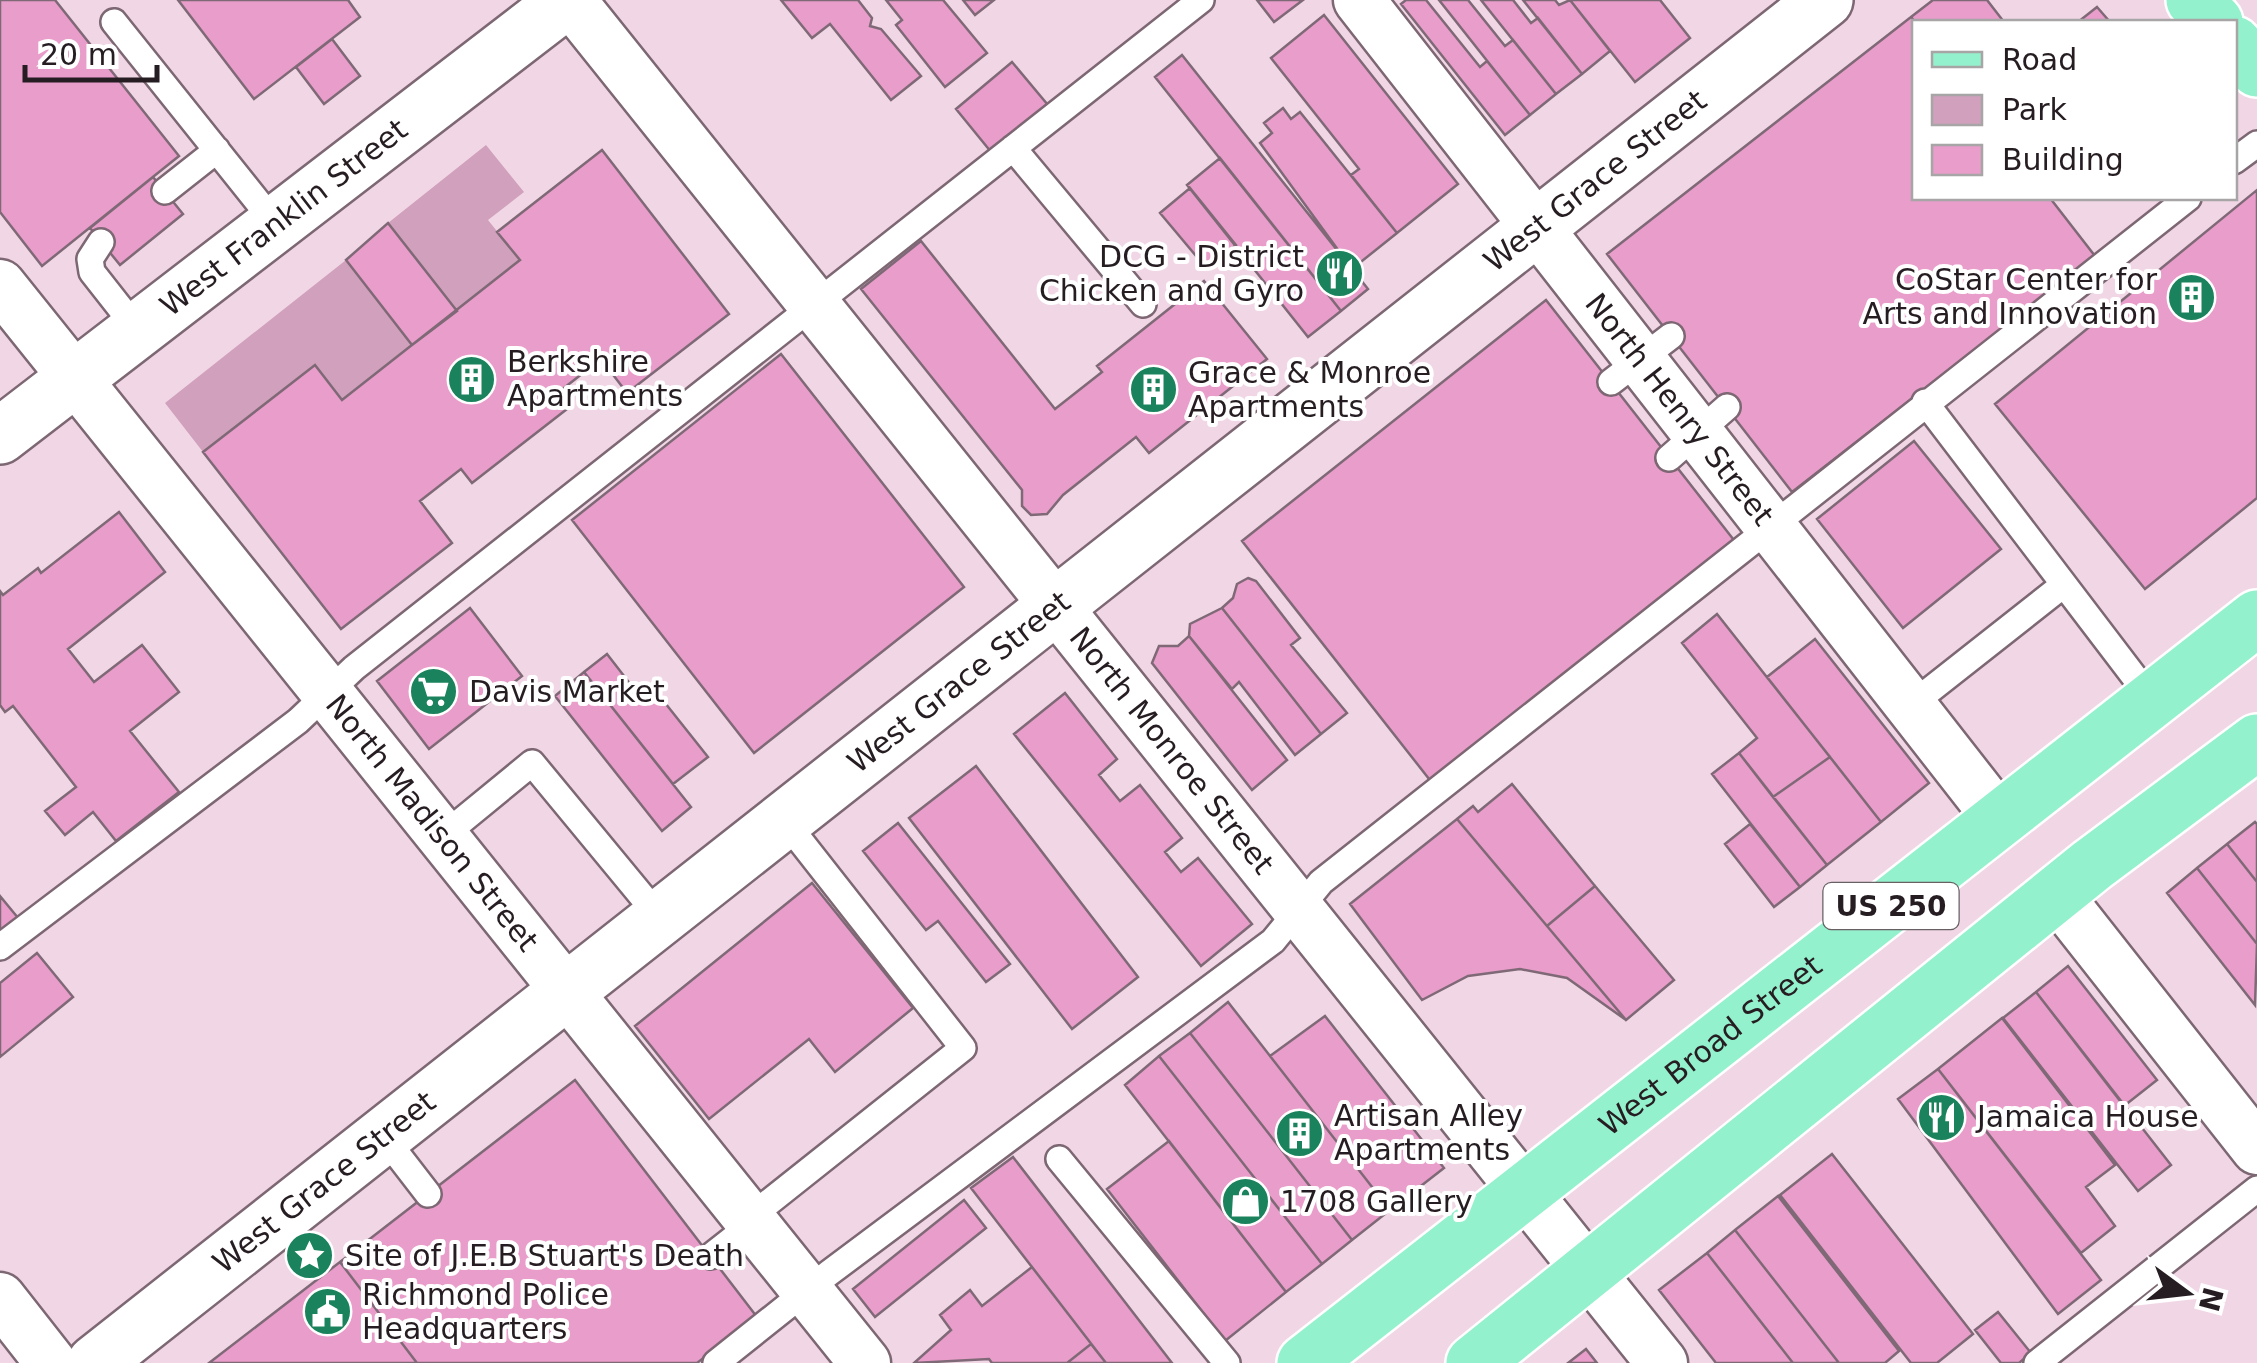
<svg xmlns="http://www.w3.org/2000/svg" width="2257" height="1363" font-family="'DejaVu Sans',sans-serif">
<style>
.green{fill:#d1a0bc}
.building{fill:#e99dca;stroke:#7f6976;stroke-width:2.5}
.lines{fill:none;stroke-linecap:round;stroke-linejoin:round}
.service-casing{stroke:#7d6773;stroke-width:30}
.minor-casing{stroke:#7d6773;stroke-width:55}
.tertiary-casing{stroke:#7d6773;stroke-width:60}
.primary-casing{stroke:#fff;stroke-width:60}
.service{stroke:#fff;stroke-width:25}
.minor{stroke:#fff;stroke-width:50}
.tertiary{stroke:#fff;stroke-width:55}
.primary{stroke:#94f1cd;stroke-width:55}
.labels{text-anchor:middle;stroke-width:8;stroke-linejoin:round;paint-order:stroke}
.shield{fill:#fff;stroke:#676164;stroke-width:2.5}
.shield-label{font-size:28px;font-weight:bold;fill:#261d22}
.street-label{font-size:30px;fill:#261d22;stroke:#fff}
.poi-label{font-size:30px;fill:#261d22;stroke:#fff;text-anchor:start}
</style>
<rect width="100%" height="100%" fill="#f1d7e5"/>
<!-- green -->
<path class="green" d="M486,145L524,192L488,220L520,260L457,311L388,223Z
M346,260L412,345L342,400L314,365L203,452L165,403Z"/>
<!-- building -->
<path class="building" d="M0,0H55L179,156L42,266L0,212Z
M178,0H348L360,17L254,99Z
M781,0H858L872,18L870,26L881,29L921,76L891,100L830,24L812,38Z
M886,0H943L987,53L945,87L896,25L902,20Z
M963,0H994L975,15Z
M1257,0H1303L1274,22Z
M1406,0H1426L1480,67L1487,61L1530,115L1505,135L1401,4Z
M1439,0H1468L1505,46L1513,40L1556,94L1530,115Z
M1481,0H1513L1531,23L1538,18L1582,74L1556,94Z
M1523,0H1555L1559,5L1570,0L1610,51L1582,74Z
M1570,0H1660L1690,38L1635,82Z
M1933,0H1987L2004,22H1915L1911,17Z
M2097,7L2110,22H2078Z
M1324,15L1458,184L1397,233L1351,175L1359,169L1271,58Z
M1911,17L1915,22L1914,198H2050L2095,256L1792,492L1607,254Z
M332,39L360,76L324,104L296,67Z
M1182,55L1368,289L1341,311L1155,77Z
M1012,62L1053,111L996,158L956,109Z
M1283,108L1291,119L1300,112L1397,233L1352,269L1260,143L1272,133L1264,123Z
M602,150L729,314L627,393L601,359L555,395L567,409L472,483L461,469L420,501L452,543L341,629L203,452L315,365L342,400L520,260L497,232Z
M1220,158L1341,311L1308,337L1187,185Z
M153,177L183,214L120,265L90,228Z
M1190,188L1236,245L1207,269L1160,213Z
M2257,190V498L2145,589L1995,404Z
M388,223L457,311L412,345L346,260Z
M921,241L1055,409L1102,372L1097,366L1204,281L1267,359L1149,453L1136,437L1063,495L1047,514L1031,515L1022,506V490L861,289Z
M1546,300L1737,544L1433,784L1242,541Z
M781,354L964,587L754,753L572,520Z
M1914,441L2001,549L1903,628L1817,519Z
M119,512L165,572L68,649L94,682L142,645L179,692L130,731L179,792L116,841L93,812L65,835L45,811L76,787L13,706L5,712L0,705V591L3,595L38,568L41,573Z
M1248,578L1256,581L1300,638L1291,645L1347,713L1321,734L1222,608L1233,598L1237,584Z
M470,608L522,676L429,749L377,681Z
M1222,608L1321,734L1295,755L1239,682L1232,689L1189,636L1190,624Z
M1717,614L1830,757L1773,797L1739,753L1757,738L1682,643Z
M1189,636L1287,760L1252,790L1152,663L1159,646H1178Z
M1815,639L1929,783L1881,822L1767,677Z
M607,654L638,694L650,684L708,757L673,784L584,672Z
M584,672L691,807L662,831L555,696Z
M1065,693L1117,759L1099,775L1120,801L1140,785L1182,838L1165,852L1181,872L1198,858L1252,924L1201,966L1014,734Z
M1739,753L1827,865L1800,887L1712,774Z
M1830,757L1881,822L1827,865L1773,797Z
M976,766L1138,977L1072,1029L909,818Z
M1512,784L1595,886L1547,926L1457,819L1473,806L1478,812Z
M1457,819L1547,926L1626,1020L1567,978L1520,969L1468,976L1422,1000L1350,904Z
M2255,822L2257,824V882L2227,844Z
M898,823L1010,964L986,982L938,921L926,930L863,851Z
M1750,824L1800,887L1774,907L1725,844Z
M2227,844L2257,882V944L2197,868Z
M2197,868L2257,944L2255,1005L2167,893Z
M812,883L913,1008L835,1072L809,1039L709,1119L635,1026Z
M1595,886L1674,980L1626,1020L1547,926Z
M0,896L19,919L0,935Z
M37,953L73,997L0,1057V983Z
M2068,966L2157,1080L2124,1106L2036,992Z
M2036,992L2171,1165L2138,1191L2003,1018Z
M1228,1002L1390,1210L1352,1240L1190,1033Z
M1325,1016L1444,1168L1390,1210L1270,1056Z
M2002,1018L2115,1165L2086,1187L2115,1226L2081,1253L1938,1069Z
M1190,1033L1352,1240L1322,1264L1159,1056Z
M1159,1056L1322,1264L1286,1292L1125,1085Z
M1938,1069L2101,1280L2058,1314L1898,1099Z
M575,1080L757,1317L697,1363H417L340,1262Z
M1169,1141L1286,1292L1225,1341L1107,1189Z
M1832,1154L1973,1334L1937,1363H1911L1780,1195Z
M1013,1157L1172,1363H1106L971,1188Z
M1778,1196L1899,1351L1885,1363H1839L1735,1230Z
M964,1200L986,1228L875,1317L853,1289Z
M1735,1230L1839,1363H1793L1707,1253Z
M1707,1253L1793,1363H1716L1659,1290Z
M340,1262L417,1363H209Z
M1032,1267L1106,1363H992L989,1359L914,1363L951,1330L940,1315L970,1290L982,1306Z
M1998,1312L2031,1353L2019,1363H2001L1975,1330Z
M1091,1344L1106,1363H1067Z
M1586,1349L1597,1363H1568Z"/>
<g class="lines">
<defs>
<path id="service" d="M114,22L274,222
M1013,148L1143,304
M2234,161L2257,144
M165,191L217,150
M101,242L90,259L92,272L136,328
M1611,382L1671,336
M1925,402L2152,700
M1669,458L1727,407
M1911,705L2062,586
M443,836L532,763L660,918
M0,947L298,721L354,668L1201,0
M384,1137L428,1194
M1059,1159L1227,1363
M749,1218L963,1048L784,820
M711,1256L753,1223
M716,1363L829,1273L1273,941L1321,882L2188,198
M2037,1363L2257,1189"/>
<g id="minor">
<path id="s1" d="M570,0L1662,1363"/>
<path id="s2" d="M1359,0L2000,820"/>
<path id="s3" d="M0,285L865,1363"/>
<path d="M2057,895L2257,1149"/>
<path d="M0,1298L51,1363"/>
</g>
<g id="tertiary">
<path id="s4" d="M0,436L567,0"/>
<path id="s5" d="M95,1363L1825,0"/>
</g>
<g id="primary">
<path d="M2194,0L2215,22"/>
<path d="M2234,44L2257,69"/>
<path id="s6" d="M1305,1363L2257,618"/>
<path d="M1474,1363L2092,865L2257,742"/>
</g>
</defs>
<!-- service casing -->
<use href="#service" class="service-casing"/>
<!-- minor casing -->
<use href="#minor" class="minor-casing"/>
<!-- tertiary casing -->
<use href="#tertiary" class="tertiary-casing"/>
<!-- primary casing -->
<use href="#primary" class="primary-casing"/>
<!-- service -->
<use href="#service" class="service"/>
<!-- minor -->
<use href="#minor" class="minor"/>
<!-- tertiary -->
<use href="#tertiary" class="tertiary"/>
<!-- primary -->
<use href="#primary" class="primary"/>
</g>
<!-- icons -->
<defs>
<symbol id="restaurant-disc" viewBox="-11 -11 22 22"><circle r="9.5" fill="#1a825d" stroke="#fff"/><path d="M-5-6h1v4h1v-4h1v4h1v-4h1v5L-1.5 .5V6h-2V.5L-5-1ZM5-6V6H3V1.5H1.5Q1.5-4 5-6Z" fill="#fff"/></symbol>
<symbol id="building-disc" viewBox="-11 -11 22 22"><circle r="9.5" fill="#1a825d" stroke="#fff"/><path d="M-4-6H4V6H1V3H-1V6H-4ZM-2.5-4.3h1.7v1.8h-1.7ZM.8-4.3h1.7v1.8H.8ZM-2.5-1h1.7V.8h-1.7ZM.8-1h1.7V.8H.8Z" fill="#fff"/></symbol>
<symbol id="supermarket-disc" viewBox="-11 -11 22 22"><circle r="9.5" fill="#1a825d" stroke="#fff"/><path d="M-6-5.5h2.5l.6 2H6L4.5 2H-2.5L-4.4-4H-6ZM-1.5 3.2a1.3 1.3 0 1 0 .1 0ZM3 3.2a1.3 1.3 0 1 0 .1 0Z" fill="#fff"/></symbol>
<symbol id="shop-disc" viewBox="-11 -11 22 22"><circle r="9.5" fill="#1a825d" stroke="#fff"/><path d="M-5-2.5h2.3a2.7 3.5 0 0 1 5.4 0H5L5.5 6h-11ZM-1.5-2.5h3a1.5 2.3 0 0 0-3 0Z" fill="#fff"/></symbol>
<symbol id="sight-disc" viewBox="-11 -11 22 22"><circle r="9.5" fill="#1a825d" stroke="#fff"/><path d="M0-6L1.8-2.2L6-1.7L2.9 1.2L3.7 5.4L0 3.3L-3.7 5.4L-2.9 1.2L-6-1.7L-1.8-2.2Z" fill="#fff"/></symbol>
<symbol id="civic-disc" viewBox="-11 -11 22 22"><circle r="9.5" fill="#1a825d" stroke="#fff"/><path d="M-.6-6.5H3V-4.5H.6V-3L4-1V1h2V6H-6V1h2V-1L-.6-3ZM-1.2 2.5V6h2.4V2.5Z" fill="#fff"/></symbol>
</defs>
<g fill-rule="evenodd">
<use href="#restaurant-disc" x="1312" y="246" width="55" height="55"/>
<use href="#building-disc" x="2164" y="270" width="55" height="55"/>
<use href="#building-disc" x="444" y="352" width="55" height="55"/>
<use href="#building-disc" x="1126" y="362" width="55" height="55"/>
<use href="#supermarket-disc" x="406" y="664" width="55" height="55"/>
<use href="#restaurant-disc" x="1914" y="1090" width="55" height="55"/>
<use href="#building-disc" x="1272" y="1106" width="55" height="55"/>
<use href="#shop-disc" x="1218" y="1174" width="55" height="55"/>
<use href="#sight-disc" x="282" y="1228" width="55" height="55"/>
<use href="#civic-disc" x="300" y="1284" width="55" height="55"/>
</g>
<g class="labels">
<!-- shield labels -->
<rect class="shield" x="1823.5" y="883" width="135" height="46" rx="8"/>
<g class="shield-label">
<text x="1891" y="916">US 250</text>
</g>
<!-- street labels -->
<g class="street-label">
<text dy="10" stroke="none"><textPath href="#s5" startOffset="1910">West Grace Street</textPath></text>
<text dy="10" stroke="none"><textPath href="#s4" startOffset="358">West Franklin Street</textPath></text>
<text dy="10" stroke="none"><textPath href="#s2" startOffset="520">North Henry Street</textPath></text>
<text dy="10" stroke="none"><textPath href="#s5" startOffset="1100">West Grace Street</textPath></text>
<text dy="10" stroke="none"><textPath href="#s1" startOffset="962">North Monroe Street</textPath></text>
<text dy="10" stroke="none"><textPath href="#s3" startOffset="690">North Madison Street</textPath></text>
<text dy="10" stroke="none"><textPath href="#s6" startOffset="515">West Broad Street</textPath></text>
<text dy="10" stroke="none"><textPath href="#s5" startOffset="292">West Grace Street</textPath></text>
</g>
<!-- poi labels -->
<g class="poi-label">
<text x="1304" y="267" text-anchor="end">DCG - District<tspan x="1304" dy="34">Chicken and Gyro</tspan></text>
<text x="2157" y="290" text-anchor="end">CoStar Center for<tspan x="2157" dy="34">Arts and Innovation</tspan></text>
<text x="507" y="372">Berkshire<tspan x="507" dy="34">Apartments</tspan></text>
<text x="1188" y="383">Grace &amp; Monroe<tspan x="1188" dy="34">Apartments</tspan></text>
<text x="469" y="702">Davis Market</text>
<text x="1334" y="1126">Artisan Alley<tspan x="1334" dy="34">Apartments</tspan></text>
<text x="1977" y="1127">Jamaica House</text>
<text x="1280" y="1212">1708 Gallery</text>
<text x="345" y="1266">Site of J.E.B Stuart's Death</text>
<text x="362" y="1305">Richmond Police<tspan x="362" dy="34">Headquarters</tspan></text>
</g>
</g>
<!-- legend -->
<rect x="1912" y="20" width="325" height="180" fill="#ffffff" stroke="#a8a5a7" stroke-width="2.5"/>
<rect x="1932" y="52" width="50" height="15" fill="#94f1cd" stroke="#a8a5a7" stroke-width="2.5"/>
<text x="2002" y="70" font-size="30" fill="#261d22">Road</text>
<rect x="1932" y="95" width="50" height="30" fill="#d1a0bc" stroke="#a8a5a7" stroke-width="2.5"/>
<text x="2002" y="120" font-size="30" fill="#261d22">Park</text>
<rect x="1932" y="145" width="50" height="30" fill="#e99dca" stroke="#a8a5a7" stroke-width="2.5"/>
<text x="2002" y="170" font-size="30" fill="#261d22">Building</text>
<!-- north arrow -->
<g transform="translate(2187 1293) rotate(105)" stroke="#ffffff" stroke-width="8" paint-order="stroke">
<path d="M0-8L18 38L0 25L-18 38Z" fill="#261d22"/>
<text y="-15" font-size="28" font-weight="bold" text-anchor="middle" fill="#261d22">N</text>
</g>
<!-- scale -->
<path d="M25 65v15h132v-15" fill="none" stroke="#261d22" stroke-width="5"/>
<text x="40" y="65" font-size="30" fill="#261d22" stroke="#ffffff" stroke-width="8" paint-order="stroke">20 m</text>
</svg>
